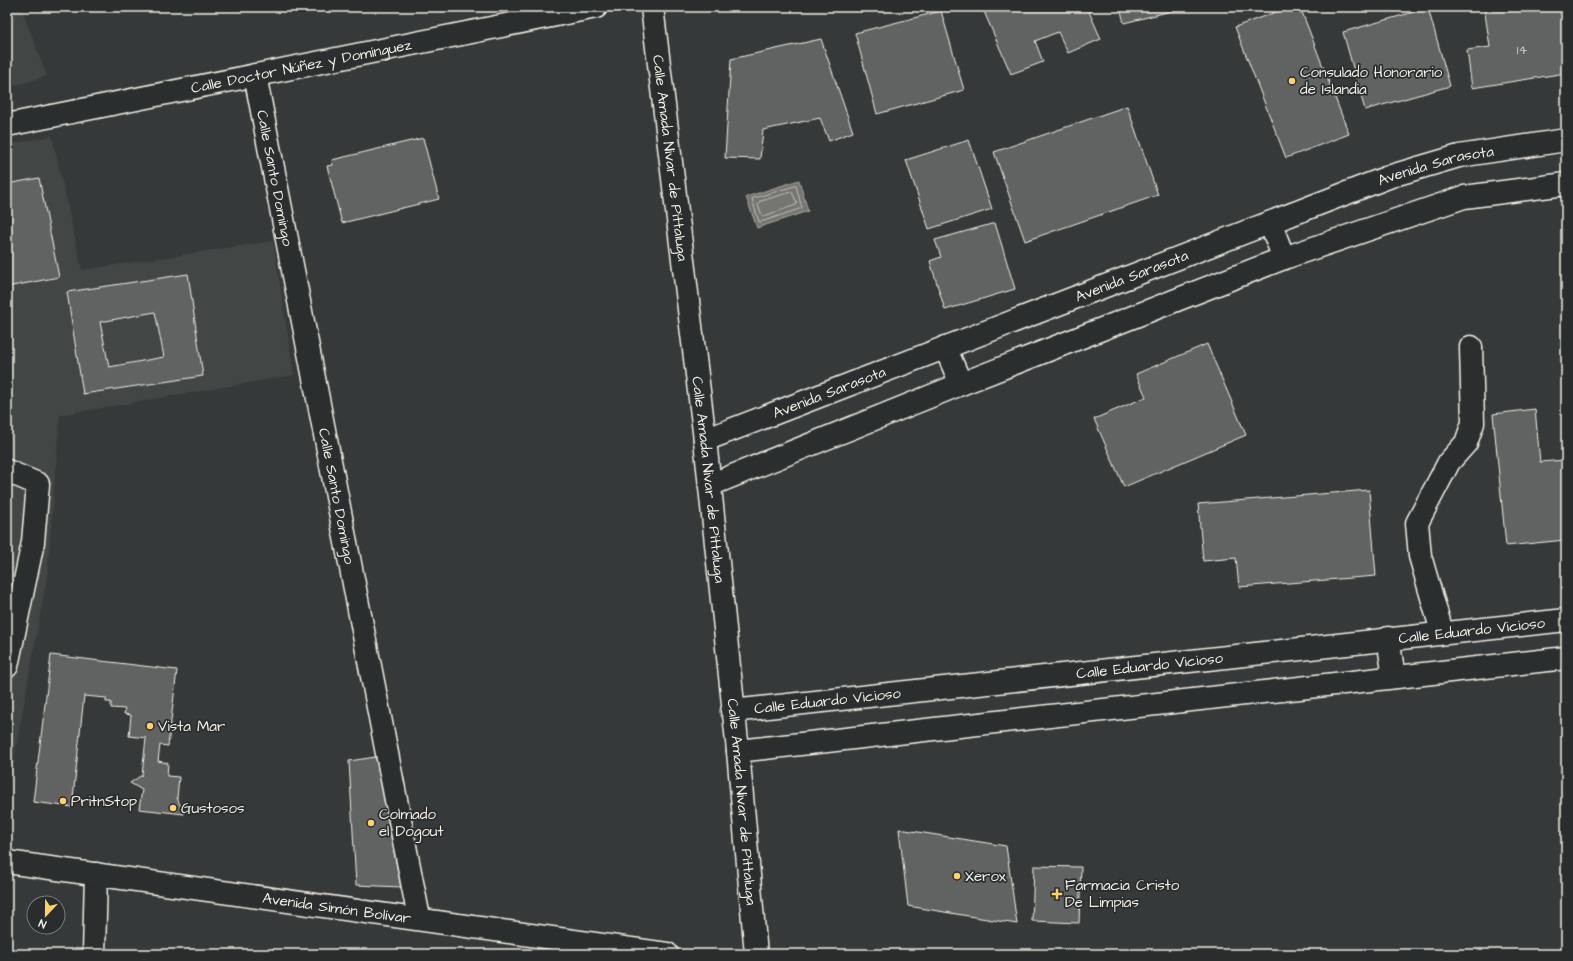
<svg xmlns="http://www.w3.org/2000/svg" width="1573" height="961" font-family="'Architects Daughter',sans-serif">
<style>
.built{fill:#434645}
.water{fill:#757572;stroke:#a8a7a1}
.lines{fill:none;stroke-linecap:round;stroke-linejoin:round}
.shore{stroke:#c1bfb9;stroke-width:1}
.building{fill:#616362;stroke:#f4f1e8;fill-rule:evenodd}
.minor-casing{stroke:#f4f1e8;stroke-width:25}
.major-casing{stroke:#f4f1e8;stroke-width:25}
.minor{stroke:#2a2d2e;stroke-width:22}
.major{stroke:#2a2d2e;stroke-width:22}
.poi-dot{fill:#ffd166;stroke:#2a2d2e;stroke-width:1.5}
.labels{text-anchor:middle;stroke-width:3.5;stroke-linejoin:round;paint-order:stroke}
.number-label{font-size:13px;fill:#cfcec6}
.street-label{font-size:15px;fill:#f4f1e8;stroke:#2a2d2e}
.poi-label{font-size:15px;fill:#f4f1e8;stroke:#2a2d2e;text-anchor:start}
</style>
<rect width="100%" height="100%" fill="#363939"/>
<filter id="ink" filterUnits="userSpaceOnUse"><feTurbulence type="fractalNoise" baseFrequency=".025" numOctaves="2"/><feDisplacementMap in="SourceGraphic" scale="8" xChannelSelector="R" yChannelSelector="G"/><feConvolveMatrix kernelMatrix="1 2 1 2 8 2 1 2 1" color-interpolation-filters="sRGB"/></filter>
<g filter="url(#ink)">
<!-- built -->
<path class="built" d="M7,7H21L47,76L7,88Z
M52,136L82,270L273,241L294,375L60,415L47,577L7,798V145Z"/>
<!-- water -->
<path class="water" d="M799,180L808,211L757,228L746,197Z"/>
<g class="lines">
<!-- shore -->
<path class="shore" d="M796,186L802,208L761,222H759L752,199Z
M792,192L797,203L796,205L764,216L762,215L758,205L759,202Z"/>
</g>
<!-- building -->
<path class="building" d="M982,7H1087L1101,39L1068,53L1058,32L1035,41L1043,62L1011,74Z
M1120,7H1187L1124,23Z
M1289,7H1300L1349,134L1286,158L1235,27Z
M1484,7H1560L1566,47V73L1472,88L1467,50L1490,47Z
M1428,8L1450,86L1365,110L1343,32Z
M941,11L964,90L877,114L855,33Z
M821,39L853,132L829,141L820,118L763,130L760,159L725,158L731,59Z
M1127,106L1158,195L1025,241L994,152Z
M423,138L439,199L342,223L327,166L333,165L332,160Z
M969,140L992,209L929,229L906,160Z
M39,178L59,277L7,287V184Z
M995,223L1015,289L945,310L930,261L941,257L935,240Z
M188,274L203,376L83,394L67,292ZM155,312L164,357L109,367L100,322Z
M1207,344L1246,435L1124,487L1094,419L1146,397L1136,374Z
M1535,409L1540,462L1566,460V552L1565,540L1506,546L1493,414Z
M1369,490L1376,576L1239,587L1236,558L1203,561L1198,504Z
M51,655L177,670L168,746L160,745L158,761L168,763L167,776L179,777L177,798L184,814L139,809L142,790L130,783L142,775L146,738L129,736L131,715L124,714L125,709L111,708V702H106V698L84,696L72,807L33,802Z
M376,757L401,887L356,885L349,761Z
M899,829L1006,846L1017,924L908,906Z
M1034,866L1081,867L1079,923L1032,921Z"/>
<g class="lines">
<defs>
<g id="minor">
<path id="s1" d="M652,7L705,440L738,751L756,954"/>
<path id="s2" d="M255,75L419,918"/>
<path id="s3" d="M7,125L596,7"/>
<path d="M1270,223L1284,258"/>
<path d="M945,347L961,384"/>
<path id="s4" d="M705,440L1391,176L1459,156L1566,140"/>
<path d="M7,471L38,484L33,542L7,666"/>
<path d="M710,485L961,384L1284,258L1464,197L1566,184"/>
<path d="M1442,632L1420,556L1417,523L1449,462L1466,443L1473,423L1471,347"/>
<path d="M1388,638L1394,677"/>
<path id="s5" d="M732,711L1566,620"/>
<path d="M738,751L1566,658"/>
<path d="M94,954L96,874"/>
</g>
<g id="major">
<path id="s6" d="M7,862L667,954"/>
</g>
</defs>
<!-- minor casing -->
<use href="#minor" class="minor-casing"/>
<!-- major casing -->
<use href="#major" class="major-casing"/>
<!-- minor -->
<use href="#minor" class="minor"/>
<!-- major -->
<use href="#major" class="major"/>
</g>
</g>
<!-- markers -->
<g class="poi-dot">
<circle cx="1292" cy="81" r="4"/>
<circle cx="150" cy="726" r="4"/>
<circle cx="63" cy="801" r="4"/>
<circle cx="173" cy="808" r="4"/>
<circle cx="371" cy="823" r="4"/>
<circle cx="957" cy="876" r="4"/>
<path d="M1055 888h4v4h4v4h-4v4h-4v-4h-4v-4h4z"/>
</g>
<g class="labels">
<!-- number labels -->
<g class="number-label">
<text x="1522" y="54">14</text>
</g>
<!-- street labels -->
<g class="street-label">
<text dy="5" stroke="none"><textPath href="#s3" startOffset="300">Calle Doctor Núñez y Domínguez</textPath></text>
<text dy="5" stroke="none"><textPath href="#s1" startOffset="152">Calle Amada Nivar de Pittaluga</textPath></text>
<text dy="5" stroke="none"><textPath href="#s4" startOffset="781">Avenida Sarasota</textPath></text>
<text dy="5" stroke="none"><textPath href="#s2" startOffset="105">Calle Santo Domingo</textPath></text>
<text dy="5" stroke="none"><textPath href="#s4" startOffset="457">Avenida Sarasota</textPath></text>
<text dy="5" stroke="none"><textPath href="#s4" startOffset="133">Avenida Sarasota</textPath></text>
<text dy="5" stroke="none"><textPath href="#s1" startOffset="476">Calle Amada Nivar de Pittaluga</textPath></text>
<text dy="5" stroke="none"><textPath href="#s2" startOffset="429">Calle Santo Domingo</textPath></text>
<text dy="5" stroke="none"><textPath href="#s5" startOffset="744">Calle Eduardo Vicioso</textPath></text>
<text dy="5" stroke="none"><textPath href="#s5" startOffset="420">Calle Eduardo Vicioso</textPath></text>
<text dy="5" stroke="none"><textPath href="#s5" startOffset="96">Calle Eduardo Vicioso</textPath></text>
<text dy="5" stroke="none"><textPath href="#s1" startOffset="800">Calle Amada Nivar de Pittaluga</textPath></text>
<text dy="5" stroke="none"><textPath href="#s6" startOffset="333">Avenida Simón Bolívar</textPath></text>
</g>
<!-- poi labels -->
<g class="poi-label">
<text x="1300" y="77">Consulado Honorario<tspan x="1300" dy="17">de Islandia</tspan></text>
<text x="158" y="731">Vista Mar</text>
<text x="71" y="806">PritnStop</text>
<text x="181" y="813">Gustosos</text>
<text x="379" y="819">Colmado<tspan x="379" dy="17">el Dogout</tspan></text>
<text x="965" y="881">Xerox</text>
<text x="1065" y="890">Farmacia Cristo<tspan x="1065" dy="17">De Limpias</tspan></text>
</g>
</g>
<!-- margin -->
<rect width="1573" height="961" fill="none" stroke="#2a2d2e" stroke-width="24"/>
<rect x="12" y="12" width="1549" height="937" fill="none" stroke="#f4f1e8" stroke-width="1.5" filter="url(#ink)"/>
<!-- north arrow -->
<g transform="translate(46 915) rotate(202)"><circle r="19" fill="#2a2d2e" stroke="#7b7b78"/>
<path d="M0-3L7 15L0 10L-7 15Z" fill="#ffd166"/>
<text y="-6" font-size="11" font-weight="bold" text-anchor="middle" fill="#f4f1e8">N</text>
</g>
</svg>
